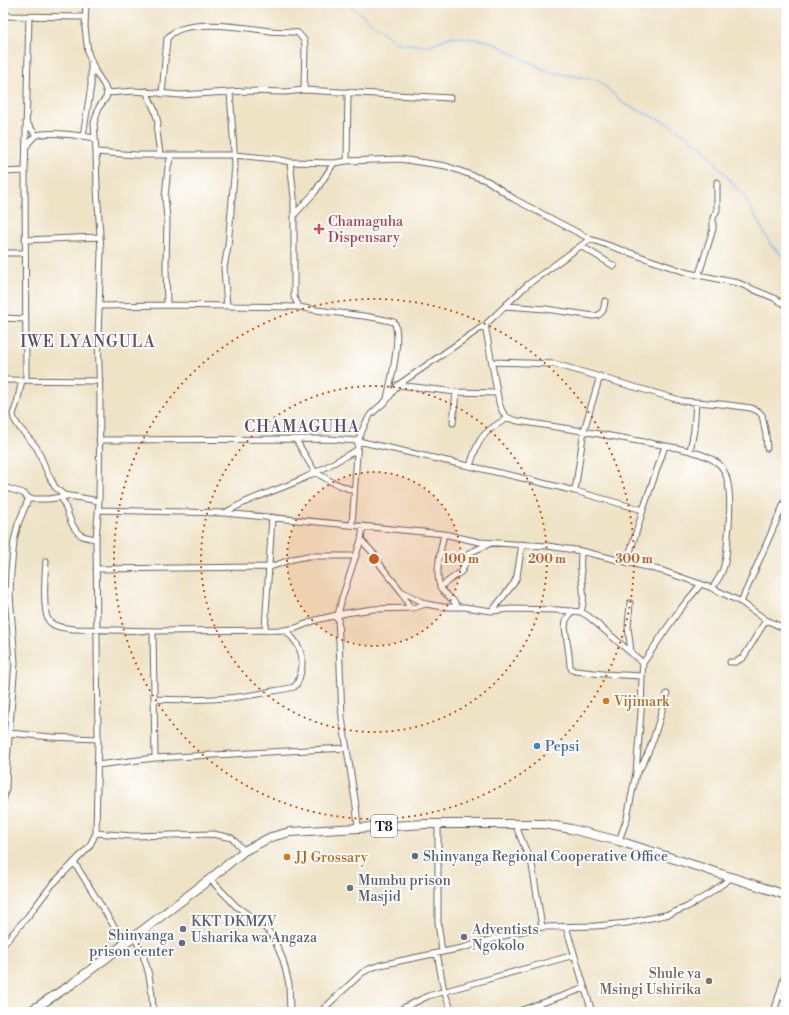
<svg xmlns="http://www.w3.org/2000/svg" width="789" height="1015" font-family="'Libre Bodoni',serif">
<style>
.lines{fill:none;stroke-linecap:round;stroke-linejoin:round}
.stream{stroke:#8abbf6;stroke-width:1.5}
.minor-casing{stroke:#666258;stroke-width:7}
.trunk-casing{stroke:#666258;stroke-width:10}
.minor{stroke:#fff;stroke-width:5}
.trunk{stroke:#fff;stroke-width:8}
.ring{fill:none;stroke:#de560d;stroke-width:2;stroke-dasharray:2 4}
.health-dot{fill:#e0444e;stroke:#fff;stroke-width:1.5}
.food-dot{fill:#e8710a;stroke:#fff;stroke-width:1.5}
.shop-dot{fill:#3f7fe0;stroke:#fff;stroke-width:1.5}
.service-dot{fill:#5c6f8a;stroke:#fff;stroke-width:1.5}
.worship-dot{fill:#6b7280;stroke:#fff;stroke-width:1.5}
.education-dot{fill:#8d6e63;stroke:#fff;stroke-width:1.5}
.labels{text-anchor:middle;stroke-width:4;stroke-linejoin:round;paint-order:stroke}
.shield{fill:#fff;stroke:#606060;stroke-width:1}
.shield-label{font-size:13px;font-weight:bold;fill:#1c1c1c}
.health-label{font-size:14px;fill:#be3a42;stroke:#fff;text-anchor:start}
.food-label{font-size:14px;fill:#c56008;stroke:#fff;text-anchor:start}
.shop-label{font-size:14px;fill:#366cbe;stroke:#fff;text-anchor:start}
.service-label{font-size:14px;fill:#4e5e75;stroke:#fff;text-anchor:start}
.worship-label{font-size:14px;fill:#5b616d;stroke:#fff;text-anchor:start}
.education-label{font-size:14px;fill:#785e54;stroke:#fff;text-anchor:end}
.quarter-label{font-size:16px;letter-spacing:1px;fill:#5a4d67;stroke:#fff}
.centre{fill:#de560d;stroke:#fff;stroke-width:2}
.ring-label{font-size:12px;text-anchor:middle;font-weight:bold;fill:#de560d;stroke:#fff;stroke-width:4;stroke-linejoin:round;paint-order:stroke}
</style>
<rect width="100%" height="100%" fill="#fff"/>
<filter id="ink" filterUnits="userSpaceOnUse"><feTurbulence type="fractalNoise" baseFrequency=".025" numOctaves="2"/><feDisplacementMap in="SourceGraphic" scale="8" xChannelSelector="R" yChannelSelector="G"/><feConvolveMatrix kernelMatrix="1 2 1 2 8 2 1 2 1" color-interpolation-filters="sRGB"/></filter>
<filter id="wash" filterUnits="userSpaceOnUse"><feTurbulence type="fractalNoise" baseFrequency=".012" numOctaves="4" result="noise"/><feDisplacementMap in="SourceGraphic" scale="16" xChannelSelector="R" yChannelSelector="G"/><feGaussianBlur stdDeviation="0.9" result="paint"/><feColorMatrix in="noise" values="0 0 0 0 0 0 0 0 0 0 0 0 0 0 0 0 0 1.4 0 .05"/><feComposite in="paint" operator="in"/></filter>
<g filter="url(#wash)">
<rect width="100%" height="100%" fill="#efe3c6"/>
<g class="lines">
<!-- stream -->
<path class="stream" d="M347,3L397,43L427,46L453,36L489,41L549,72L598,80L624,104L669,124L703,147L747,201L771,245L786,259"/>
</g>
</g>
<g filter="url(#ink)">
<g class="lines">
<defs>
<path id="minor" d="M3,16L85,17
M146,91L155,111L158,123L157,132L160,154
M107,93L135,91L180,95L246,91L285,92L304,90L450,98
M162,94L167,39C180,16 248,28 270,31C279,32 289,31 298,33L304,40L305,45L304,90
M26,122L36,135
M83,136L91,86V63
M26,147C29,143 32,137 37,135C49,131 82,136 95,138
M96,152L136,155H234L276,159L290,162L334,163L347,161L400,159L446,166L488,181L514,199L590,239L688,273L738,283L774,298L786,305
M347,161L348,92
M290,162L294,197V297L299,307C331,314 363,313 394,322C402,336 391,381 387,398
M3,172L25,171
M294,215L315,192L334,163
M25,240L100,237
M581,246L614,266
M3,253H25
M699,274L713,229V218L717,210V182
M167,305L166,267L167,219L165,197L168,167L171,156
M99,306L167,305L299,307
M227,306L224,268L228,246L235,165L230,92
M506,306L546,309L594,316C603,315 604,309 605,301
M3,318L25,319
M485,325L499,403C503,415 505,418 518,421C560,427 602,434 644,442C665,446 703,450 719,464C732,476 730,509 729,525C726,551 729,567 712,588
M493,362L555,364L683,401L721,404L751,408L758,411L762,415L766,435L767,448
M3,380L100,381
M22,380L17,403L13,414L14,419L19,427L37,448L48,474L55,487L64,495L99,501
M26,380L25,171L29,16
M398,385L456,392L497,393
M453,423L456,392
M99,440L329,439L358,441L518,477L575,491L643,510L627,562
M296,440L315,472L332,482L354,491
M690,451L694,430L696,402
M470,466C478,439 482,432 508,418
M3,487L23,493L30,499
M575,491L584,430L600,376
M61,497C68,509 70,530 83,536C87,538 92,538 96,539
M98,510L224,513L444,534L479,542L548,546L581,551L663,571L712,588L741,602L766,620L786,629
M643,510L665,446
M225,513C250,497 274,492 300,480C320,471 338,460 357,450
M352,525L358,441L365,424L371,414L387,400L398,385L485,325L527,285L590,239
M444,534C441,548 434,576 441,588C445,595 454,599 458,607
M361,540L375,555L381,566L401,591L426,604
M46,561C45,572 42,616 50,622C56,628 66,628 74,629L153,631L285,630L296,628L316,620L346,613L373,609L413,608L426,604L443,607H464L492,611L511,609L558,610L581,612L588,616L643,663
M96,569L270,567L293,559L308,556H356
M440,587L462,571L469,553L489,544
M402,593L410,608
M741,602L786,499
M630,603L628,627L631,652
M492,611L514,583L517,576L522,544
M572,611L566,620L565,627L569,655L570,666L572,670L575,671L603,674L642,676
M581,612C586,598 582,585 581,571C580,564 581,557 581,551
M265,629L272,517
M153,631L155,758
M730,662H735L743,658L766,620
M154,699C194,701 234,700 273,691C280,690 287,689 294,687C299,683 299,678 301,672C305,654 298,642 285,630
M9,733L51,737L98,739
M97,765L155,758L347,748
M637,773C653,750 658,721 667,694
M3,802L6,788L7,762L15,663L10,594L11,572L14,541L18,524L28,500L30,499H49L67,496
M438,824V922L442,952
M515,824L532,865L542,927
M358,827L356,806L342,718L338,615L342,598L361,540L363,526
M96,833L132,836L213,834L232,838L244,851
M619,841L627,818L636,773L641,713L642,676L643,663L678,612L701,584
M74,862L125,944
M210,879L236,906L260,923L271,934L274,939L283,960L289,984L290,1012
M566,927L592,1012
M134,937C148,960 152,985 153,1012
M3,945L28,916L51,886L89,847L96,833L98,739L96,539L99,501L100,399L98,337L101,251L97,188L96,152L94,123L99,107L106,98L107,93L104,85L95,71L88,53L85,27L86,3
M437,953L444,991L452,1012
M779,996L786,999
M536,1005L538,1012
M320,1012L362,973L369,969L380,965L462,948L518,932L542,927L596,926L627,923L670,914L687,907L709,894L731,878
M395,1012L428,996L574,955
M516,1012L585,988
M774,1012L786,972"/>
<path id="trunk" d="M29,1012L72,984L210,879L244,851L271,837L290,832L426,824H544L571,829L619,841L786,895"/>
</defs>
<!-- minor casing -->
<use href="#minor" class="minor-casing"/>
<!-- trunk casing -->
<use href="#trunk" class="trunk-casing"/>
<!-- minor -->
<use href="#minor" class="minor"/>
<!-- trunk -->
<use href="#trunk" class="trunk"/>
</g>
</g>
<!-- distance rings -->
<circle cx="374" cy="559" r="87" fill="#de560d" fill-opacity=".12"/>
<g class="ring">
<circle cx="374" cy="559" r="87"/>
<circle cx="374" cy="559" r="173"/>
<circle cx="374" cy="559" r="260"/>
</g>
<!-- markers -->
<path class="health-dot" d="M317 223h4v4h4v4h-4v4h-4v-4h-4v-4h4z"/>
<g class="food-dot">
<circle cx="606" cy="701" r="4"/>
<circle cx="287" cy="857" r="4"/>
</g>
<circle class="shop-dot" cx="537" cy="746" r="4"/>
<g class="service-dot">
<circle cx="415" cy="856" r="4"/>
<circle cx="182" cy="943" r="4"/>
</g>
<g class="worship-dot">
<circle cx="350" cy="888" r="4"/>
<circle cx="183" cy="929" r="4"/>
<circle cx="464" cy="937" r="4"/>
</g>
<circle class="education-dot" cx="709" cy="981" r="4"/>
<g class="labels">
<!-- shield labels -->
<rect class="shield" x="371" y="815" width="26" height="22" rx="3"/>
<g class="shield-label">
<text x="384" y="831">T8</text>
</g>
<!-- health labels -->
<g class="health-label">
<text x="328" y="226">Chamaguha<tspan x="328" dy="16">Dispensary</tspan></text>
</g>
<!-- food labels -->
<g class="food-label">
<text x="614" y="706">Vijimark</text>
<text x="295" y="862">JJ Grossary</text>
</g>
<!-- shop labels -->
<g class="shop-label">
<text x="545" y="751">Pepsi</text>
</g>
<!-- service labels -->
<g class="service-label">
<text x="423" y="861">Shinyanga Regional Cooperative Office</text>
<text x="174" y="940" text-anchor="end">Shinyanga<tspan x="174" dy="16">prison center</tspan></text>
</g>
<!-- worship labels -->
<g class="worship-label">
<text x="358" y="885">Mumbu prison<tspan x="358" dy="16">Masjid</tspan></text>
<text x="191" y="926">KKT DKMZV<tspan x="191" dy="16">Usharika wa Angaza</tspan></text>
<text x="472" y="934">Adventists<tspan x="472" dy="16">Ngokolo</tspan></text>
</g>
<!-- education labels -->
<g class="education-label">
<text x="701" y="978">Shule ya<tspan x="701" dy="16">Msingi Ushirika</tspan></text>
</g>
<!-- quarter labels -->
<g class="quarter-label">
<text x="88" y="347">IWE LYANGULA</text>
<text x="302" y="432">CHAMAGUHA</text>
</g>
</g>
<circle cx="374" cy="559" r="6" class="centre"/>
<g class="ring-label">
<text x="461" y="563">100 m</text>
<text x="547" y="563">200 m</text>
<text x="634" y="563">300 m</text>
</g>
<!-- margin -->
<rect width="789" height="1015" fill="none" stroke="#fff" stroke-width="16"/>
</svg>
